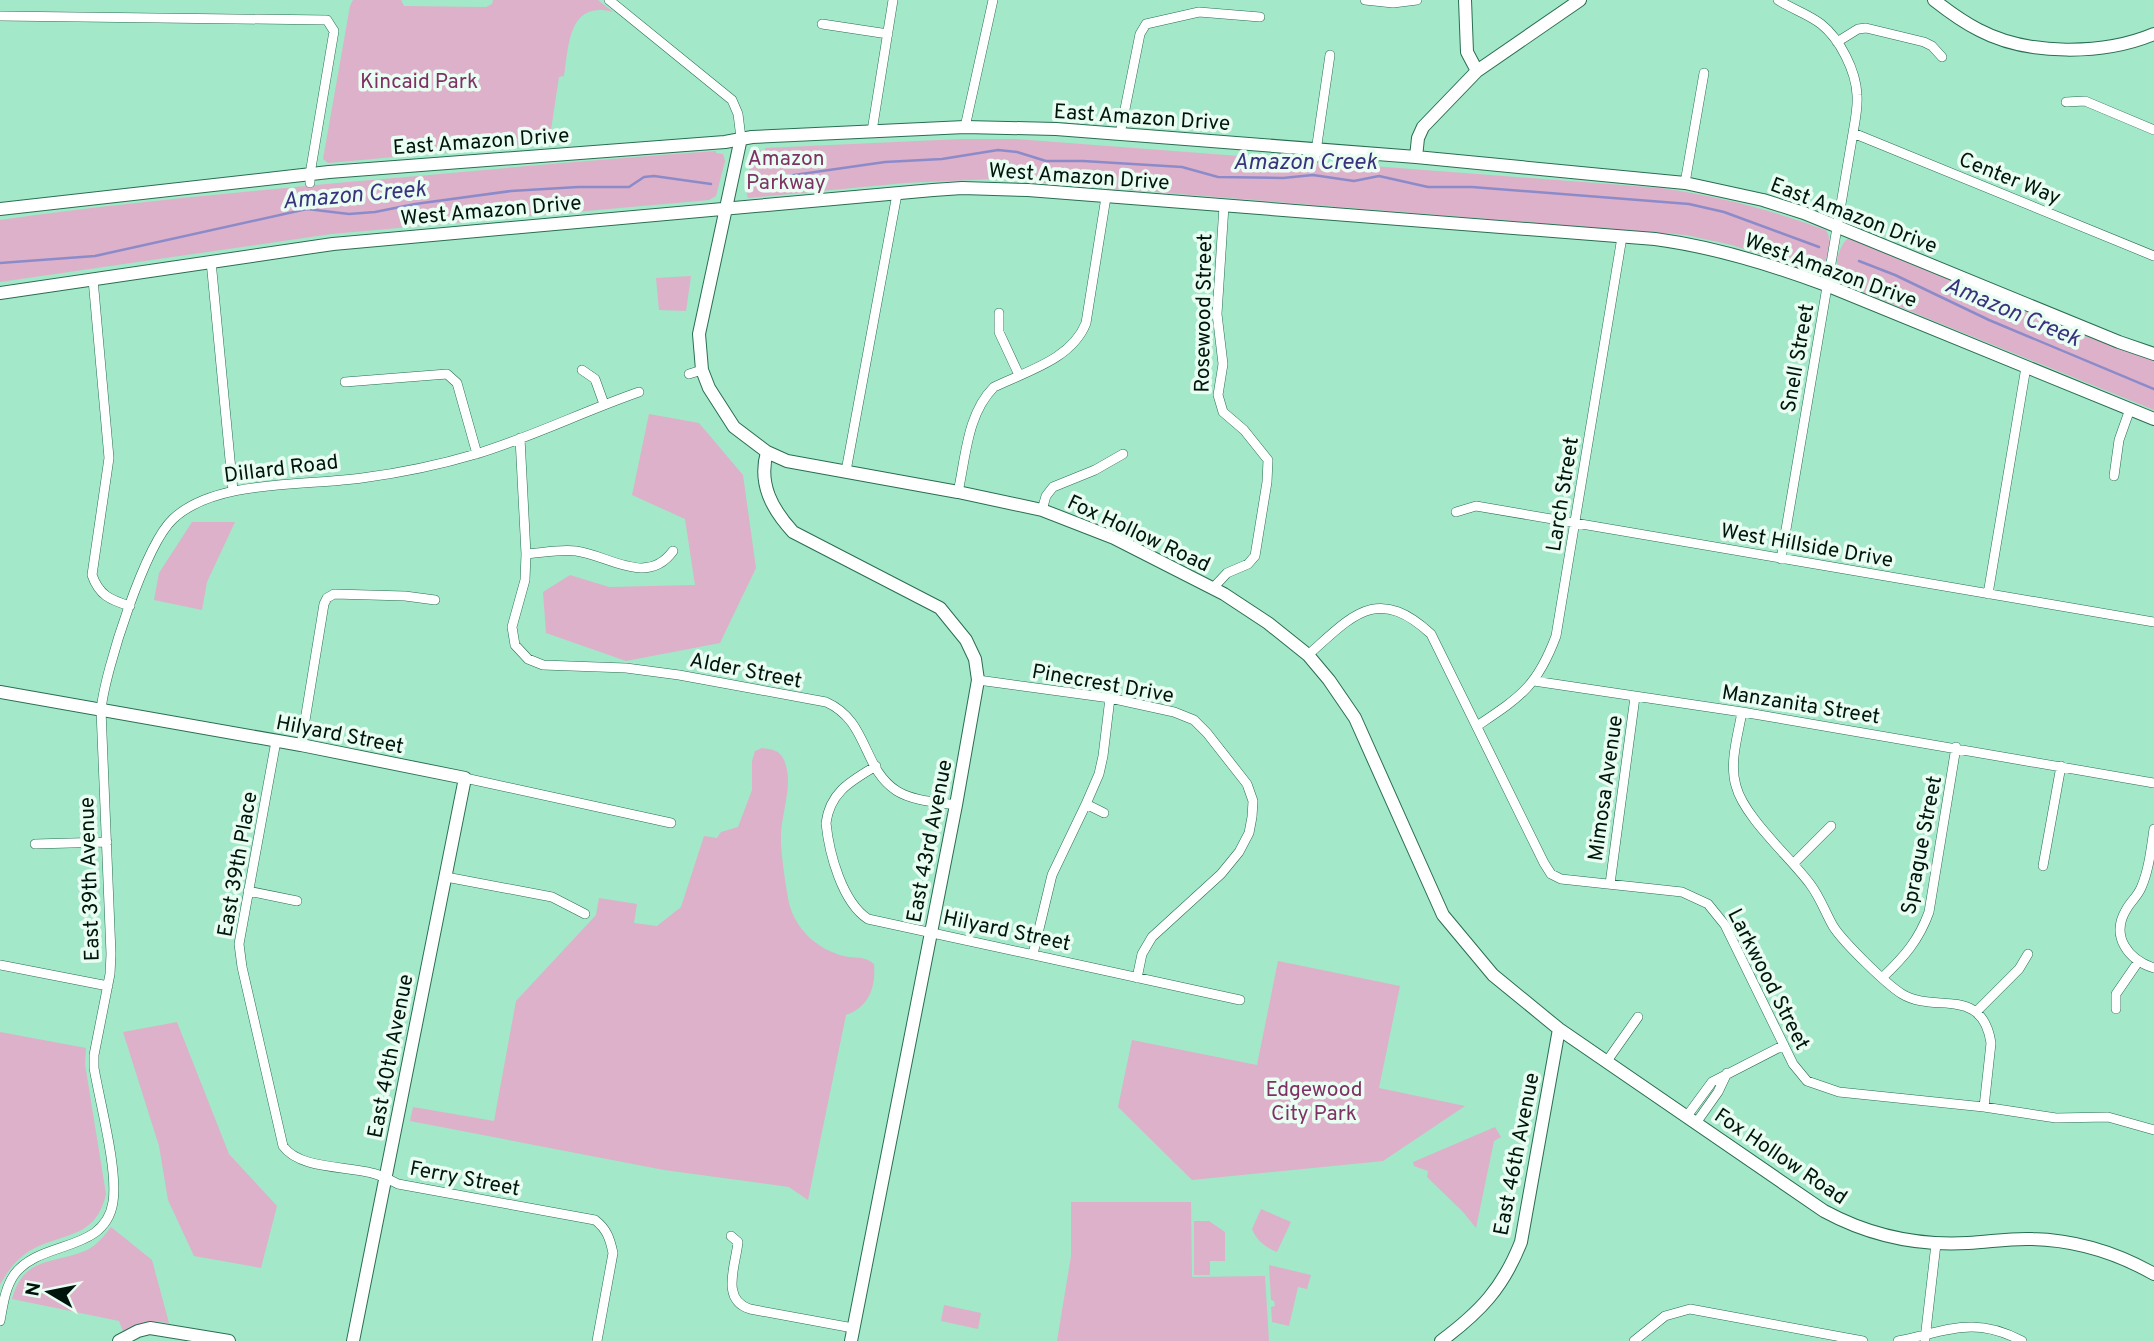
<svg xmlns="http://www.w3.org/2000/svg" width="2154" height="1341" font-family="Overpass,sans-serif">
<style>
.green{fill:#ddb1c9}
.lines{fill:none;stroke-linecap:round;stroke-linejoin:round}
.stream{stroke:#8c8bca;stroke-width:2.5}
.street-casing{stroke:#296e52;stroke-width:10}
.secondary-casing{stroke:#296e52;stroke-width:14}
.street{stroke:#fff;stroke-width:9}
.secondary{stroke:#fff;stroke-width:12}
.labels{text-anchor:middle;stroke-width:7;stroke-linejoin:round;paint-order:stroke}
.park-label{font-size:21px;fill:#7e3162;stroke:#e9fdf3}
.street-label{font-size:21px;fill:#00160c;stroke:#e9fdf3}
.water-label{font-size:23px;font-style:italic;fill:#3a327d;stroke:#e9fdf3}
</style>
<rect width="100%" height="100%" fill="#a3e8c8"/>
<!-- green -->
<path class="green" d="M353,0H401L404,6L486,7L492,4L493,0H598L613,12C568,0 569,46 564,76L559,77L549,143L328,163L323,159L350,6Z
M961,139H1015L1661,188C1722,197 1768,209 1826,230C1833,241 1827,258 1822,270L1815,273L1732,245L1686,235L993,179L904,183L748,198L745,187L753,152L765,150V148Z
M716,151V153L723,154L725,161L716,196L709,200L331,234L0,282V220C112,204 224,194 337,183C463,172 590,160 716,151Z
M1847,239H1852L2079,334L2154,360V410L1843,284C1833,273 1836,250 1847,239Z
M691,276L686,311L659,310L656,278Z
M649,414L699,423L743,475L756,568L720,643L626,661L546,633L543,592L570,575L609,587L695,585L685,519L632,495Z
M192,522H235L207,582L202,610L154,600L159,573Z
M762,748C771,749 780,750 784,760C794,783 782,810 781,834C780,851 786,886 789,903C796,931 820,952 849,957C859,958 866,957 874,964C876,987 869,1007 846,1015L808,1200L789,1187L664,1170L410,1121L413,1107L494,1121L516,1001L596,915L599,898L637,904L634,923L657,926L681,907L704,836L717,838L721,832L738,827L752,790V761L755,751Z
M1278,961L1400,986L1379,1088L1465,1106L1383,1161L1192,1180L1118,1107L1132,1040L1257,1065Z
M177,1022L229,1154L277,1206L261,1268L194,1256L168,1200L159,1146L123,1032Z
M0,1032L86,1048L85,1064L106,1194C96,1238 66,1232 33,1249C19,1256 7,1271 0,1285Z
M1495,1127L1501,1137L1494,1141L1476,1228L1463,1212L1427,1177L1428,1171L1414,1166L1413,1162Z
M1071,1202H1191L1192,1277L1265,1276L1269,1341H1057L1071,1256Z
M1261,1209L1291,1222L1277,1252C1265,1247 1257,1241 1252,1229Z
M1194,1221H1209L1225,1232V1261H1210V1275H1194Z
M111,1227L152,1260L169,1323L152,1321L123,1331L119,1321L12,1299C24,1255 53,1265 87,1250C97,1245 104,1236 111,1227Z
M1269,1265L1311,1275L1307,1289L1298,1287L1289,1326L1272,1322L1271,1307L1275,1306L1274,1301L1271,1300Z
M944,1305L981,1313L978,1329L941,1321Z"/>
<g class="lines">
<!-- stream -->
<path class="stream" d="M787,176L885,162L942,159L998,150L1017,152L1046,161H1083L1182,167L1218,177L1283,178L1313,175L1354,181L1379,176L1428,187H1472L1689,204L1724,212L1819,247
M1859,261L1895,275L1989,320L2154,389
M0,263L95,256L307,209L349,214L375,212L415,204L511,191L578,187H629L644,177L654,176L711,184"/>
<defs>
<path id="street" d="M609,0L732,100L738,114L741,138
M1365,0L1393,3L1417,0
M1778,0C1792,9 1808,14 1821,24C1840,39 1856,71 1857,95C1858,108 1855,121 1853,133L1781,559
M0,16L327,20L334,31L310,174V183
M822,24L888,34
M1837,42L1858,29L1866,28L1924,42L1932,46L1942,57
M2066,102L2085,101L2154,130
M965,127L993,0
M872,131L893,0
M1853,133L2154,256
M1120,134L1140,34L1146,24L1199,12L1260,17
M1315,158L1330,55
M1685,183L1704,73
M211,261L233,491
M93,279L109,458L92,575C99,595 110,600 130,606
M999,313V332L1019,375
M582,370L595,379L604,404
M689,374L702,370
M345,382L447,374L457,383L477,454
M520,438L526,554L525,580L512,627L515,645L528,659L543,665L626,668L679,675L826,702C869,721 862,769 897,791C913,801 937,802 956,805
M846,471L897,194
M2114,476L2119,440L2130,409
M958,492C966,456 967,414 994,387C1027,371 1072,359 1086,323L1106,197
M1042,510L1046,496L1053,487L1095,470L1123,454
M1456,512L1476,506L2154,622
M526,554C542,553 560,549 576,551C608,555 647,587 673,551
M1213,588L1227,573L1248,564L1255,556L1267,482L1268,460L1244,430L1223,412L1218,395L1223,364L1217,314L1224,206
M1988,594L2026,367
M1308,655C1352,616 1377,584 1431,634L1544,863L1551,874L1561,879L1682,892L1708,904L1725,925L1793,1064L1807,1081L1839,1092L1984,1107L2056,1118L2108,1117L2154,1130
M978,680L1110,698L1174,712L1194,720L1207,733L1247,784L1253,801L1252,817L1249,833L1239,852L1221,874L1152,937L1142,954L1137,978
M1534,681L1742,712L2154,783
M1742,712C1738,735 1729,763 1736,786C1744,817 1790,857 1810,884C1820,897 1825,912 1833,926C1843,942 1886,984 1902,994C1935,1014 1982,985 1991,1043L1984,1107
M1477,726C1520,697 1537,687 1556,636L1622,237
M276,741L239,944L242,967L283,1146C299,1169 346,1166 372,1173C381,1175 390,1180 398,1184L595,1220C607,1229 610,1239 613,1253L597,1341
M301,745L324,604L327,598L334,594L405,596L435,600
M876,766C851,781 830,792 826,823C829,853 842,902 868,919L1240,1000
M465,778L671,823
M1104,813L1086,804L1099,774L1103,756L1110,698
M2154,829C2151,849 2149,870 2141,888C2137,897 2130,902 2126,910C2110,937 2129,960 2154,968
M35,844L107,842
M1794,863L1831,826
M2043,866L2061,766
M446,877L552,897L585,914
M1610,884L1635,697
M248,891L297,901
M1033,954L1052,875L1086,804
M0,965L108,986
M1883,977C1904,957 1919,940 1929,912L1956,747
M2116,1009V994L2138,962
M1976,1012L2019,969L2028,954
M1607,1061L1638,1017
M1687,1116L1712,1082L1784,1045
M1696,1123L1718,1092L1727,1073
M731,1236L738,1242C736,1264 720,1300 750,1309L853,1328
M0,1321C3,1305 5,1288 14,1275C40,1239 105,1254 113,1202C118,1170 100,1103 94,1068V1055L110,974L111,954L101,710C105,670 145,545 173,519C215,479 307,486 362,478C400,473 439,465 476,454C532,437 584,411 639,392
M1925,1339L1936,1244
M1634,1341L1665,1316L1690,1309L1863,1341
M1898,1341C1947,1331 1974,1315 2022,1341"/>
<path id="secondary" d="M1465,0L1467,52L1477,71
M1934,0C1948,11 1963,22 1979,30C2028,56 2104,55 2154,34
M741,138L699,334L702,370L709,388L734,427L767,452L787,461L958,492L1042,510L1114,538L1224,594L1268,623L1308,655L1329,680L1355,718L1443,915L1493,975L1559,1029L1824,1211C1870,1236 1916,1246 1968,1243C1989,1242 2011,1238 2032,1239C2075,1240 2117,1253 2154,1274
M1416,157L1418,138L1423,127L1477,71L1580,0
M0,209L329,172L725,142L752,137L965,127L1056,129L1416,157L1685,183L1763,200L1804,213L2119,342L2154,354
M0,293L333,244L933,190L962,188L1028,190L1655,239C1715,247 1770,264 1826,285L2154,419
M767,452C758,484 772,509 793,532L940,608L966,640L975,659L978,680L956,805L851,1341
M0,692L301,745L465,778L353,1341
M119,1341L138,1331L150,1328L229,1341
M1441,1341C1480,1312 1503,1288 1521,1242L1559,1029"/>
</defs>
<!-- street casing -->
<use href="#street" class="street-casing"/>
<!-- secondary casing -->
<use href="#secondary" class="secondary-casing"/>
<!-- street -->
<use href="#street" class="street"/>
<!-- secondary -->
<use href="#secondary" class="secondary"/>
</g>
<g class="labels">
<!-- park labels -->
<g class="park-label">
<text x="419" y="88">Kincaid Park</text>
<text x="786" y="165">Amazon<tspan x="786" dy="24">Parkway</tspan></text>
<text x="1314" y="1096">Edgewood<tspan x="1314" dy="24">City Park</tspan></text>
</g>
<!-- street labels -->
<g class="street-label">
<text transform="translate(1142 117) rotate(4)" y="7">East Amazon Drive</text>
<text transform="translate(481 141) rotate(-4)" y="7">East Amazon Drive</text>
<text transform="translate(1079 176) rotate(4)" y="7">West Amazon Drive</text>
<text transform="translate(2010 178) rotate(22)" y="7">Center Way</text>
<text transform="translate(491 210) rotate(-5)" y="7">West Amazon Drive</text>
<text transform="translate(1854 215) rotate(21)" y="7">East Amazon Drive</text>
<text transform="translate(1831 270) rotate(20)" y="7">West Amazon Drive</text>
<text transform="translate(1203 313) rotate(-89)" y="7">Rosewood Street</text>
<text transform="translate(1797 358) rotate(-80)" y="7">Snell Street</text>
<text transform="translate(281 468) rotate(-7)" y="7">Dillard Road</text>
<text transform="translate(1562 494) rotate(-81)" y="7">Larch Street</text>
<text transform="translate(1139 533) rotate(25)" y="7">Fox Hollow Road</text>
<text transform="translate(1807 545) rotate(10)" y="7">West Hillside Drive</text>
<text transform="translate(746 670) rotate(11)" y="7">Alder Street</text>
<text transform="translate(1103 683) rotate(10)" y="7">Pinecrest Drive</text>
<text transform="translate(1801 704) rotate(9)" y="7">Manzanita Street</text>
<text transform="translate(340 734) rotate(11)" y="7">Hilyard Street</text>
<text transform="translate(1605 788) rotate(-82)" y="7">Mimosa Avenue</text>
<text transform="translate(929 841) rotate(-79)" y="7">East 43rd Avenue</text>
<text transform="translate(1921 845) rotate(-79)" y="7">Sprague Street</text>
<text transform="translate(237 864) rotate(-80)" y="7">East 39th Place</text>
<text transform="translate(89 879) rotate(-92)" y="7">East 39th Avenue</text>
<text transform="translate(1007 930) rotate(12)" y="7">Hilyard Street</text>
<text transform="translate(1769 979) rotate(63)" y="7">Larkwood Street</text>
<text transform="translate(390 1056) rotate(-79)" y="7">East 40th Avenue</text>
<text transform="translate(1516 1154) rotate(-79)" y="7">East 46th Avenue</text>
<text transform="translate(1781 1156) rotate(34)" y="7">Fox Hollow Road</text>
<text transform="translate(465 1178) rotate(11)" y="7">Ferry Street</text>
</g>
<!-- water labels -->
<g class="water-label">
<text x="1305" y="169">Amazon Creek</text>
<text transform="translate(354 194) rotate(-5)" y="8">Amazon Creek</text>
<text transform="translate(2013 311) rotate(23)" y="8">Amazon Creek</text>
</g>
</g>
<!-- north arrow -->
<g transform="translate(49 1292) rotate(280)" stroke="#e9fdf3" stroke-width="5" paint-order="stroke">
<path d="M0-5L12 26L0 18L-12 26Z" fill="#00160c"/>
<text y="-10" font-size="19" font-weight="bold" text-anchor="middle" fill="#00160c">N</text>
</g>
</svg>
